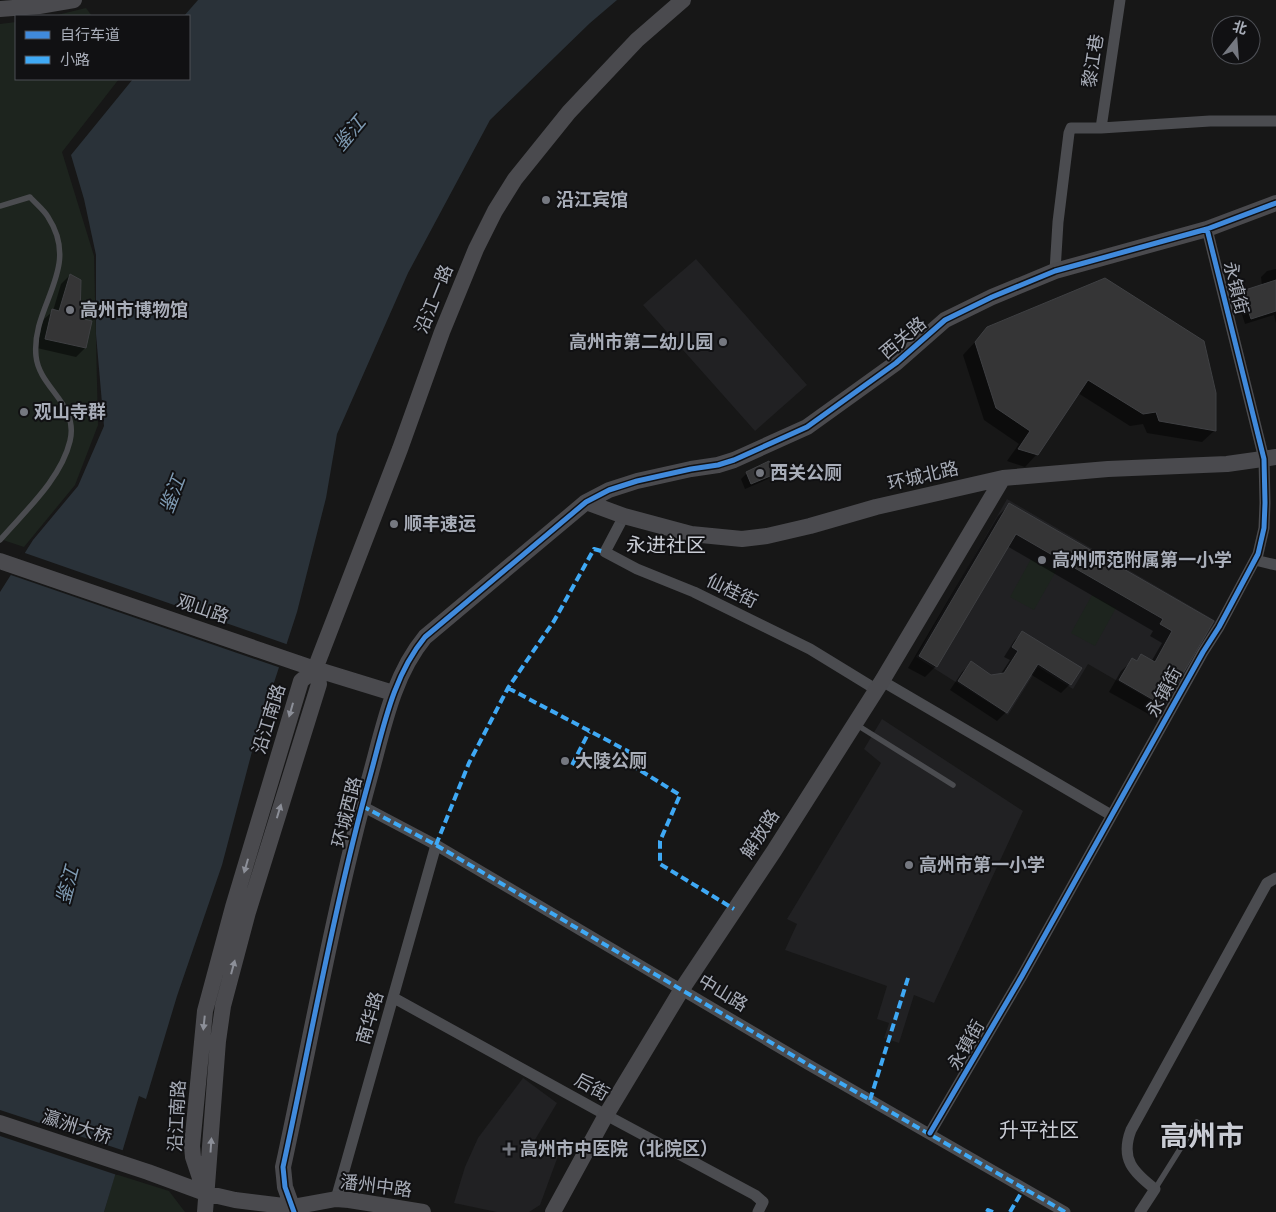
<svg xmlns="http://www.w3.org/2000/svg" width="1276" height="1212" font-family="'Source Sans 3','Noto Sans SC',sans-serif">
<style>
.built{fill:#212123}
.green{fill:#1d241e}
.water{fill:#2a3239}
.pier{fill:#171717}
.shadow{fill:#0007}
.building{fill:#353536;stroke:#3f4043}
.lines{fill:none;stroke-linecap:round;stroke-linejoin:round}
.lane{stroke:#4b4c50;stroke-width:5.5}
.street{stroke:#4b4c50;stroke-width:11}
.secondary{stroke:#4a4a4e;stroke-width:16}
.quiet{stroke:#3fa9f5;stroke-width:4;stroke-dasharray:8 4;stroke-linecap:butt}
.cycleway-casing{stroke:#111113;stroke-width:8}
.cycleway{stroke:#408adc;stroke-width:5}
.oneway{fill:#8c8f98}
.poi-dot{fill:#757880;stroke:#111113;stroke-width:2}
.labels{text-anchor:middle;stroke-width:4;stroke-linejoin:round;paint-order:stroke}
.street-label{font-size:18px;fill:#a8adb8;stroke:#111113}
.poi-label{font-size:18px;font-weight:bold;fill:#a8adb8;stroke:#111113;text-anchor:start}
.water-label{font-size:19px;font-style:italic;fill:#7f9bb3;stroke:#111113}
.quarter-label{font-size:20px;fill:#c9ccd4;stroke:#111113}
.town-label{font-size:28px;font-weight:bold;fill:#c9ccd4;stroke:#111113}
</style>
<rect width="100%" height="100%" fill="#171717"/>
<!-- built -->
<path class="built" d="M696,259L807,385L755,431L643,305Z
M1007,499L1216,621L1164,708L1088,664L1073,689L1038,667L1008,715L916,657Z
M882,719L1023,811L934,1003L914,995L899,1043L884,1038L889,1023L877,1019L887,986L785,950L797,924L787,919L881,763L864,749Z
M523,1078L557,1103L533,1143L558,1156L540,1205L529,1212H497L454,1203L465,1167L478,1138Z"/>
<!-- green -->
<path class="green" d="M86,8L92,16H53Z
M16,22V79H119L62,152L94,256L98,425L75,485L24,547L0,539V24Z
M1031,559L1056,571L1034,610L1010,597Z
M1092,595L1116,608L1095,646L1071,633Z
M115,1174L169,1191L185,1212H104Z"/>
<!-- water -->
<path class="water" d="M198,0H617L590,23L490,120L408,273L337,434L326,498L297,612L254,744L222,865L177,996L146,1099L139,1096L104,1212H0V592L33,540L78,486L104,426L96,334V255L84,199L71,155L133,79H189V16H184Z"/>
<!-- pier -->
<path class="pier" d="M22,552L289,645L281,668L8,574Z
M0,1110L125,1151L117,1175L0,1136Z"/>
<!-- shadow -->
<path class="shadow" d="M1276,269V323L1274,315L1245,324L1237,298L1242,292L1262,286L1261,277L1267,271Z
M70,275L85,348L76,357L37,348L43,320L53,311L61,284Z
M988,328L1215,430L1202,442L1147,433L1143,424L1130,426L1078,393L1037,454L1025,467L1007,461L1019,444L984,420L963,355Z
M747,473H773L768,479L745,489L741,479Z
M1009,505L1212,621L1163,705L1152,716L1109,692L1121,671L1133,660L1136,661L1141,656L1151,662L1162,643L1150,636L1153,631L1007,546L936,666L925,677L908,668L998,516Z
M1023,632L1070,684L1061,693L1030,674L1006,712L997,721L950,690L962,672L971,663L991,676L1000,675L1010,660L1004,657L1014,641Z"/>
<!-- building -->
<path class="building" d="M70,274L81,280L80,318L92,321L86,348L45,339L52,309L59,311Z
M1105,278L1204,341L1216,393V431L1159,421L1156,412L1143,414L1088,380L1038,455L1018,449L1030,431L996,408L975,342L987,327Z
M1276,280V311L1251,319L1242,291Z
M769,461L775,474L751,484L746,472Z
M1009,503L1214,621L1164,706L1119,680L1132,658L1137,661L1141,654L1155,662L1172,631L1160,624L1163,619L1016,534L937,667L919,656Z
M1022,631L1082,668L1071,685L1038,664L1007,713L958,681L971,661L991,675L1004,673L1018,651L1012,647Z"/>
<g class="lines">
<!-- lane -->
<path class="lane" d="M0,206L30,197C36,204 44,210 48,217C82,269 31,305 36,356C39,388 79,404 70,441C61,479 25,511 0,540
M857,725L953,785
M1155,1189L1197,1122"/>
<!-- street -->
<path class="street" d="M1101,128L1120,0
M1055,271L1058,222L1069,133L1071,128H1101L1210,121H1276
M624,516L605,552L637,569L694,592L810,649L877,690
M1255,560L1276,565
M882,681L1111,815
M362,806L436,845L809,1065L1065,1212
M394,998L606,1115L755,1195L763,1202L758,1212
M930,1133L1022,976L1203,652L1219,627L1258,554L1264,528L1265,503L1264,459L1207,229
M336,1199L436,845
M1140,1212L1155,1189C1133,1172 1120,1159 1131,1130L1267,883L1276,878"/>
<!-- secondary -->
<path class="secondary" d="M0,9L39,6L74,0
M586,502L624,516L691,534L742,539L767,536L810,526L876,507L1003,478L1108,469L1227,464L1276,457
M0,561L315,669L393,693
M0,1123L148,1172L205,1193L235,1200L292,1207L336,1199L349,1200L423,1212
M205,1193L193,1157L192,1146L205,1011L233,907L301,681L315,669L400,449L442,332L476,249L495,211L515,179L569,112L637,40L683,0
M205,1212L218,1041L223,1006L248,912L319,684L315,669
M294,1212L285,1187L283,1167C311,1038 334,907 369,780C383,730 392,677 425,637L586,502L609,490L637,481L691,469L718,465L734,460L807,427L896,363L945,320L992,297L1055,271L1207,229L1276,203
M553,1212L606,1115L682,989L774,851L882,681L1003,478"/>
<!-- quiet -->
<path class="quiet" d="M508,688L639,757L633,766L680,795L660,841V864L734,909
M572,765L589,732
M362,806L436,845L809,1065L1065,1212
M436,845L469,763L508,688L554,621L594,549L605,552
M870,1100L908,978
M987,1212L988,1210L993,1212
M1010,1212L1024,1188"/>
<defs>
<path id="cycleway" d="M930,1133L1022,976L1203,652L1219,627L1258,554L1264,528L1265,503L1264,459L1207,229
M294,1212L285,1187L283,1167C311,1038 334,907 369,780C383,730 392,677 425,637L586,502L609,490L637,481L691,469L718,465L734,460L807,427L896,363L945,320L992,297L1055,271L1207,229L1276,203"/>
</defs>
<!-- cycleway casing -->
<use href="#cycleway" class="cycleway-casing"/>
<!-- cycleway -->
<use href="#cycleway" class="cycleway"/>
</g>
<!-- one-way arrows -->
<defs><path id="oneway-solid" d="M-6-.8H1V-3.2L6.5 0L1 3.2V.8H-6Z" transform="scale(1.25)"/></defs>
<g class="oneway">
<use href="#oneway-solid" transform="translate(291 710) rotate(106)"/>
<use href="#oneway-solid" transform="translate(279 811) rotate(-73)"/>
<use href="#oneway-solid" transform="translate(246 866) rotate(106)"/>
<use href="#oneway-solid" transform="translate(233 967) rotate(-75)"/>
<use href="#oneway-solid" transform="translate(204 1023) rotate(96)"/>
<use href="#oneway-solid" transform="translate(211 1145) rotate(-86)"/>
</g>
<!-- markers -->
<g class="poi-dot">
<circle cx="546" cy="200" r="5"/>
<circle cx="70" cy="310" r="5"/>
<circle cx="723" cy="342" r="5"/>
<circle cx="24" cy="412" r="5"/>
<circle cx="760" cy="473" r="5"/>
<circle cx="394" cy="524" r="5"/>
<circle cx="1042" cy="560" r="5"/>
<circle cx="565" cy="761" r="5"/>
<circle cx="909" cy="865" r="5"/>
<path d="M506.5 1141.5h5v5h5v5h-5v5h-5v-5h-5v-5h5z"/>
</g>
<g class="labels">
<!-- street labels -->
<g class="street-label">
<text transform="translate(1093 61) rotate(-81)" y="6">黎江巷</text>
<text transform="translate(1236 288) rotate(76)" y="6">永镇街</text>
<text transform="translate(434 299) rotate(-68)" y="6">沿江一路</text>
<text transform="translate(903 338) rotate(-40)" y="6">西关路</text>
<text transform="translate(923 476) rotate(-13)" y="6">环城北路</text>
<text transform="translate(732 591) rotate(26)" y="6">仙桂街</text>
<text transform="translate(203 609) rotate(19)" y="6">观山路</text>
<text transform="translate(1164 692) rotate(-61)" y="6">永镇街</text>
<text transform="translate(269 719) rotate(-73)" y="6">沿江南路</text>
<text transform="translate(347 812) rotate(-76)" y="6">环城西路</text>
<text transform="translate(760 834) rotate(-57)" y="6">解放路</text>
<text transform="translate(723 993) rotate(31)" y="6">中山路</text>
<text transform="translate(370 1018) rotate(-74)" y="6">南华路</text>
<text transform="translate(966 1045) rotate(-60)" y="6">永镇街</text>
<text transform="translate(592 1087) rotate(29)" y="6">后街</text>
<text transform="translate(177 1116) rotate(-87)" y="6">沿江南路</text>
<text transform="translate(77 1127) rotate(18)" y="6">瀛洲大桥</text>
<text transform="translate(376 1186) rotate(7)" y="6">潘州中路</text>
</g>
<!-- poi labels -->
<g class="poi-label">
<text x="556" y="206">沿江宾馆</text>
<text x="80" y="316">高州市博物馆</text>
<text x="713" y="348" text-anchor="end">高州市第二幼儿园</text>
<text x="34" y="418">观山寺群</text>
<text x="770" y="479">西关公厕</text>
<text x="404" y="530">顺丰速运</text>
<text x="1052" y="566">高州师范附属第一小学</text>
<text x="575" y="767">大陵公厕</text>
<text x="919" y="871">高州市第一小学</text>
<text x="520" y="1155">高州市中医院（北院区）</text>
</g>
<!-- water labels -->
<g class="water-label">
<text transform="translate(349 133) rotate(-50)" y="7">鉴江</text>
<text transform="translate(172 494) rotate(-69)" y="7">鉴江</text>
<text transform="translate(67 885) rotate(-75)" y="7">鉴江</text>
</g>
<!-- quarter labels -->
<g class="quarter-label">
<text x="666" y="552">永进社区</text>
<text x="1039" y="1137">升平社区</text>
</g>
<!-- town labels -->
<g class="town-label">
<text x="1202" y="1146">高州市</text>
</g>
</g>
<!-- legend -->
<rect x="15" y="15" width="175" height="65" fill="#111113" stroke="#4d4f55"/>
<rect x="25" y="31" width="25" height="8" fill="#408adc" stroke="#4d4f55"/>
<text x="60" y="40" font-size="15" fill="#a8adb8">自行车道</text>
<rect x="25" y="56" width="25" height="8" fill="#3fa9f5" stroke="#4d4f55"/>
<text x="60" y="65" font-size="15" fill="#a8adb8">小路</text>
<!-- north arrow -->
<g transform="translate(1236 40) rotate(17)"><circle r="24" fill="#111113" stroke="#4d4f55"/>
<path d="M0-4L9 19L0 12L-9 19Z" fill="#757880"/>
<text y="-8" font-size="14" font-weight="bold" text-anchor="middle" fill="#a8adb8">北</text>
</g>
</svg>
